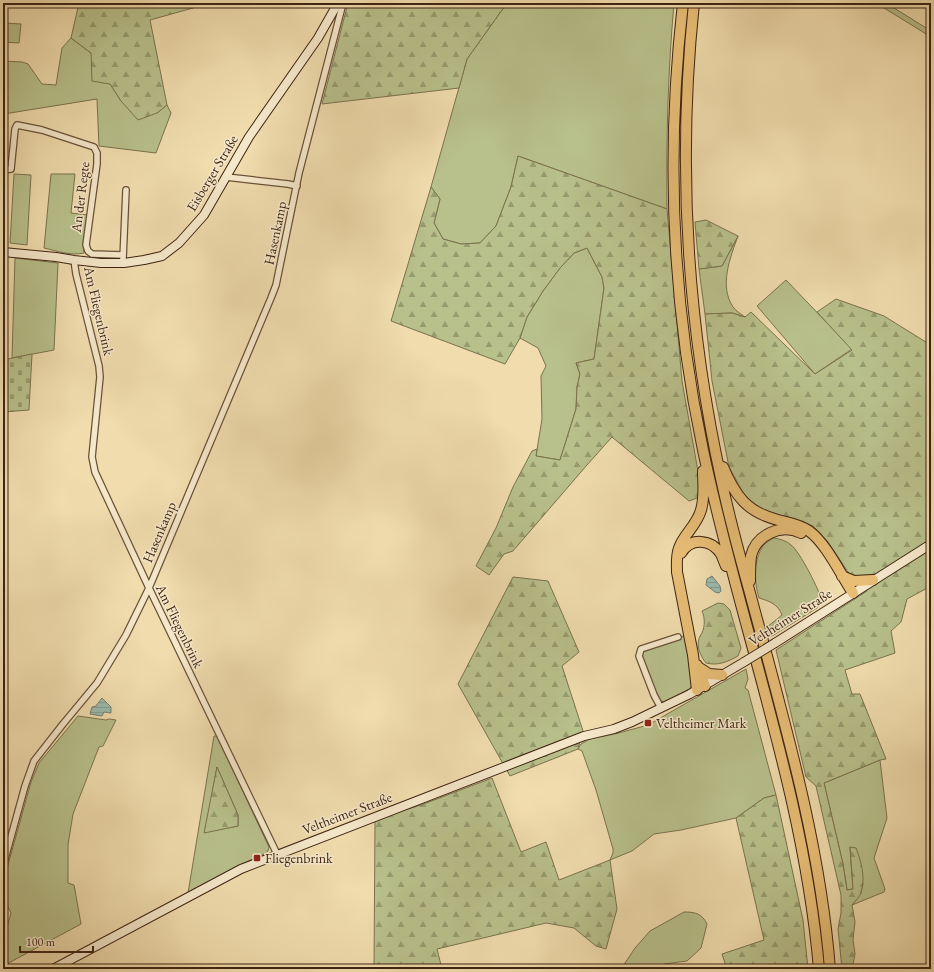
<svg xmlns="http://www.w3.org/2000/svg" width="934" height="972" font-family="'EB Garamond',serif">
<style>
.grass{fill:#b8c08b;stroke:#7b724e;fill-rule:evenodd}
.forest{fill:url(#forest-firs);stroke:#7b724e}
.cemetery{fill:url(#cemetery-stones);stroke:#7b724e}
.water{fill:url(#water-rules);stroke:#757e70}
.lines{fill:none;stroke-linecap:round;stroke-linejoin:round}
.street-casing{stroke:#6a5139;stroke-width:8}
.secondary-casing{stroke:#3e2312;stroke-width:10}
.highway-casing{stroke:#3e2312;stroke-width:12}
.street{stroke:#f5e8ca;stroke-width:5.5}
.secondary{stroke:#f5e8ca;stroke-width:8}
.highway{stroke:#e8be76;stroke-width:10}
.secondary-bridge-casing{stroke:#3e2312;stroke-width:10;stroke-linecap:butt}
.secondary-bridge{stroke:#f5e8ca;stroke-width:8}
.poi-dot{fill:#8f2418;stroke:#f5e8ca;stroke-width:1.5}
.labels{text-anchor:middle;stroke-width:3;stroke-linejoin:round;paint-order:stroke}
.street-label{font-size:14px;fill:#3e2312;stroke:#f5e8ca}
.poi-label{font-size:14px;fill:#3e2312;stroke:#f5e8ca;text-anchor:start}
</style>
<defs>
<pattern id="forest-firs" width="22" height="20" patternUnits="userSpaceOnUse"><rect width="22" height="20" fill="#b8c08b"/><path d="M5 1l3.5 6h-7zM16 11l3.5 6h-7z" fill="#979c70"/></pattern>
<pattern id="cemetery-stones" width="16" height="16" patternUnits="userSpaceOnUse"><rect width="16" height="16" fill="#b8c08b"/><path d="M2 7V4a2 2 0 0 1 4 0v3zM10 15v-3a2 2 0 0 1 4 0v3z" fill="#979c70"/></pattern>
<pattern id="water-rules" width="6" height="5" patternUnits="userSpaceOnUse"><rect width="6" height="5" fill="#9abbae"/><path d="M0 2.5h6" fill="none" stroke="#86a095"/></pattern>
</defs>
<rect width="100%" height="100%" fill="#f0dcad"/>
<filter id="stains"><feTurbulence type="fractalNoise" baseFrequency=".005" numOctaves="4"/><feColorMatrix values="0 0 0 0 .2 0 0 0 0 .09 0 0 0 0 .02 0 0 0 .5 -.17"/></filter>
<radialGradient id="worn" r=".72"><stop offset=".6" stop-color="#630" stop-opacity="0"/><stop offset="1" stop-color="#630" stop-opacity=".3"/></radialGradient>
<!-- grass -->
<path class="grass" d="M507,3H674C668,72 666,140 667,209L518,156L511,187L496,226L480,243L461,244L443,239L434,223L440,199L431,187L467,59Z
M876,3H886L931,31V37Z
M3,23L21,24L19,43L3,42Z
M71,38L91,53L121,101L157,113L167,105L171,113L156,153L99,146L97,99L10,113H3V61L22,62L28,64L42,84L56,85L62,48Z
M14,174L31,175L27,245L10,243Z
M51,174H75L71,213L88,215L83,243L84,253C70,256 57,251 44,248Z
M738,236C730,258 719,286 733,307C736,311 741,314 745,317L732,313L705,314L699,269L722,266Z
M587,248L602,277L604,288L594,359L576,363L580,374L577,387L576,409L560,460L536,456L542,419L541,376L546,366L538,348L520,338L527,317L543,291L560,268L574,253Z
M15,258L58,263L54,350L12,358Z
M786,280L852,349L815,374L757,306Z
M774,538C780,539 787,541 791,545C799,550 821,593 822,602L817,608L772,636L769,635L767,627L782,615C778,604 769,601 759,598C754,582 753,559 764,545C766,542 771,540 774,538Z
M686,635L692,686L689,689L665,702H663L657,698L642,656V652Z
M746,669L748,679L745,688L748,690L776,795L764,798L736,818L681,830L654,834L632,851L610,860L613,853V849L596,790L582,751L578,749L581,744L590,739L615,734L648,725Z
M78,716L106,720L109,719L116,720L103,746L99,747L73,814L68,845V883L74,885L81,924L3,966V942L11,913L3,896V883L31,782L39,763Z
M214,736H217L269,847L268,851L264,854L240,865L188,893ZM217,767L238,815V826L205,832Z
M880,760L887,818L874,858L885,889L884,892L852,905L861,893L863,884L850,847L853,889L847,890L843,864L824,783Z
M684,912C696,912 702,914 707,924L701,948L687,961L664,964L650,969H621L635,948L650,931Z"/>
<!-- forest -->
<path class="forest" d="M79,3H201L193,8L150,20L167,105L157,113L138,120L121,101L110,84L92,81L91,53L71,38Z
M348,3H507L467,59L459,88L322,104Z
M518,156L667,209L682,381L699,477L700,497L689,501L612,437L587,465L513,551L504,554L489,575L476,566L496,528L513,487L532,451L537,449L536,456L560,460L576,409L577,387L580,374L576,363L594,359L604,288L602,277L587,248L574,253L560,268L543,291L527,317L520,338L505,364L391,321L431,187L440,199L434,223L443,239L461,244L480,243L496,226L511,187Z
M706,220L738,236L722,266L699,269L695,222Z
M836,299L884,316L929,344L931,342V586L907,599L901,622L891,631L895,653L845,670L852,694H860L886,759L880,760L824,783L843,864L847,890L853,889L850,847L856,848C861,861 866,878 861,892C860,897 855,901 852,905L855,922L853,940L855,954L852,969H842L838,929L841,913V895L816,786L806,777L776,650L867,591L857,576H852L848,572L828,542L813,526L796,519L769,514L753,504L744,494L729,467L712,381L705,314L732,313L745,317L751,312L815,374L852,350L817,312Z
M513,577L548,581L579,652L562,666L583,731L578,749L510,776L458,684Z
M718,603L724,604L730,610L741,648L738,656C727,662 718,666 706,663C701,657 696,646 699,639C699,637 701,635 702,633C705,626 705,618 702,611Z
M217,767L238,815V826L204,833Z
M492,778L521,852L546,842L559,880L610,860L617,909L606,949L596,946L574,928L546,923L437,949L442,969H374L375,822L378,818L421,805Z
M776,795L803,920L808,969H727L722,954L764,940L736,818L764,798Z"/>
<!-- cemetery -->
<path class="cemetery" d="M32,354L29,410L3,412V360Z"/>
<!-- water -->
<path class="water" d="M712,576L720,586L721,591L719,593L715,592L706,585L707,579Z
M102,698L111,707V713L104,712L102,716L90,714L92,707L96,706Z"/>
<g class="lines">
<defs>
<path id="street" d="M3,170L11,169L15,129L17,125L42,130L94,147L97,153V164L86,245L88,251L92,254L123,255
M226,177L288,184L297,186
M123,259L126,190
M74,260L76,274L99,366L100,377L92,457L95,472L149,588L277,854
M661,708L654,695L639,656L641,649L678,637
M3,866L25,786L34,761L63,724L97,683L126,635L149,588L271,298L276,285L299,173L343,3"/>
<path id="secondary" d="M3,252L56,257L74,260L101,263H124L144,260L162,256L179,243L204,215L249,137L318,38L338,3
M775,643L931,544
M53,969L241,869L584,736L614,729L632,722L690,694L744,662"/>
<path id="highway" d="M683,3C666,151 672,304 703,450C739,623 804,792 819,969
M694,3C677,164 687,325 722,483C730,520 740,557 750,593C783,717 820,841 830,969
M723,467C735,496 747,512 778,520C789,523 799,524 809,531C826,543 841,575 853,593
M681,553C691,537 711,539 721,554C723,558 724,562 726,566
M842,576L854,581L873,580
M750,581C750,573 750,564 751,556C756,535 781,523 801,533
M697,665L705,686
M698,667L709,674L722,675
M697,690L693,655L677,572C677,564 676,556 679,548C684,534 697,525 701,510C705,497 703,484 703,471"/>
</defs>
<!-- street casing -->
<use href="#street" class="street-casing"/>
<!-- secondary casing -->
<use href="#secondary" class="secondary-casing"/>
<!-- highway casing -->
<use href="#highway" class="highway-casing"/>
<!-- street -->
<use href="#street" class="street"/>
<!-- secondary -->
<use href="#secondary" class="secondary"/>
<!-- highway -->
<use href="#highway" class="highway"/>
<defs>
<path id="secondary-bridge" d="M744,662L775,643"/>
</defs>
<!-- secondary-bridge casing -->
<use href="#secondary-bridge" class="secondary-bridge-casing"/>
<!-- secondary-bridge -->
<use href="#secondary-bridge" class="secondary-bridge"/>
</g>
<!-- markers -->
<g class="poi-dot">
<rect x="644" y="719" width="8" height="8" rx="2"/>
<rect x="253" y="854" width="8" height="8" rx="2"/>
</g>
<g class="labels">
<!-- street labels -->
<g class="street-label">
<text transform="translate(212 173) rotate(-59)" y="5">Eisberger Straße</text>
<text transform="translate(80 197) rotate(-83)" y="5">An der Regte</text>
<text transform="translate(275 233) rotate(-78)" y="5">Hasenkamp</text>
<text transform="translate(99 311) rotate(77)" y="5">Am Fliegenbrink</text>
<text transform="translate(159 532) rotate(-67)" y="5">Hasenkamp</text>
<text transform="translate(790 617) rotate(-32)" y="5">Veltheimer Straße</text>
<text transform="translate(180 626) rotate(64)" y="5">Am Fliegenbrink</text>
<text transform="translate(347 813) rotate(-21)" y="5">Veltheimer Straße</text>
</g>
<!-- poi labels -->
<g class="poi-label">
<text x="656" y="728">Veltheimer Mark</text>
<text x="265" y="863">Fliegenbrink</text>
</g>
</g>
<!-- margin -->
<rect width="934" height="972" fill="none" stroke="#f0dcad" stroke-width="16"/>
<rect x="4" y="4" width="926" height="964" fill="none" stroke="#3e2312" stroke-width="2"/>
<rect x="8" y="8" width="918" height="956" fill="none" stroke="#3e2312"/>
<!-- scale -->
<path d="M20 946v6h73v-6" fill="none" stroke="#3e2312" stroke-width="2"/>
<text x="26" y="946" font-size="12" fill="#3e2312" stroke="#f5e8ca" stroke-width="3" paint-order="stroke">100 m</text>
<rect width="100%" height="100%" filter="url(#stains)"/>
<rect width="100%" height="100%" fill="url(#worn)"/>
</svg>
